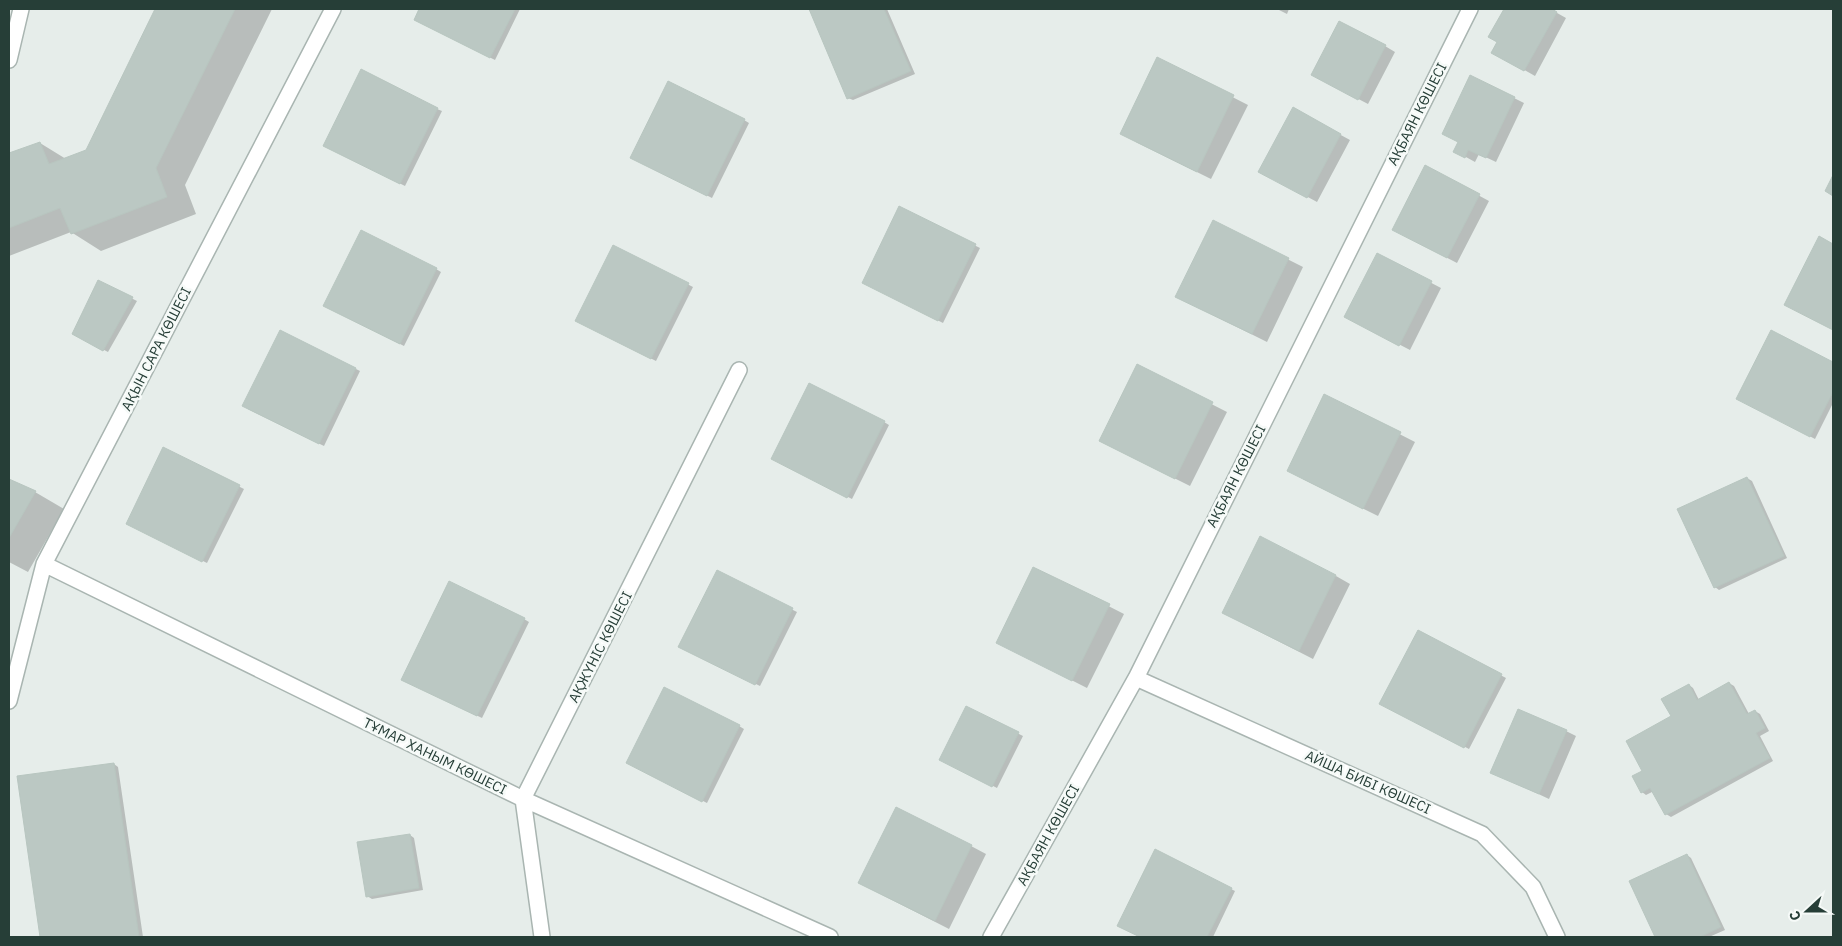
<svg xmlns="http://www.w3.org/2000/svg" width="1842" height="946" font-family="'IBM Plex Sans',sans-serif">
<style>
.shadow{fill:#0003}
.building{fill:#bbc8c3;stroke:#b8c6c0}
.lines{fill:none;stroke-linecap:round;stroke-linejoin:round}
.service-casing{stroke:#a9b5b1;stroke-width:18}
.minor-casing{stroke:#a9b5b1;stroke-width:18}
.service{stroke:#fff;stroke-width:15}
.minor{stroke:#fff;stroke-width:15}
.labels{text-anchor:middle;stroke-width:5;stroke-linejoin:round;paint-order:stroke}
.street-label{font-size:14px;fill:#263e37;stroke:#f6faf8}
</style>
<rect width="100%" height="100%" fill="#e6edea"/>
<!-- shadow -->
<path class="shadow" d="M156,9H272L185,185L196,214L101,251L71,232L9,256V154L40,143L66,159L87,151Z
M421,9H520L495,60L415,20Z
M810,9H887L915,74L853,100L848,98Z
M1277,9H1289L1287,14Z
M1505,9H1550L1566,18L1535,76L1492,52L1498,42L1490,37Z
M1385,46L1395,52L1368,104L1322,80Z
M1158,59L1248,105L1211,179L1136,142Z
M1514,98L1524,103L1496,162L1479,154L1475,162L1455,151Z
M437,109L442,111L405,186L329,148Z
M1293,109L1350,140L1317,202L1260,171Z
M744,120L749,123L712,198L637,160Z
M1426,167L1489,201L1457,263L1403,235Z
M900,208L980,248L943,323L868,285Z
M1214,222L1303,267L1267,342L1191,304Z
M1820,238L1833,245V329L1786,304Z
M613,246L693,287L656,361L581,323Z
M1378,255L1441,288L1410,350L1356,322Z
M436,269L441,272L404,346L329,308Z
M99,282L137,301L108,352L73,334Z
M1772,332L1833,363V403L1815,439L1738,398Z
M1137,366L1227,412L1190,486L1100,441Z
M356,369L360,371L324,446L248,409Z
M1325,396L1415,442L1378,516L1303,479Z
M884,422L889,425L852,499L777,461Z
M164,449L244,489L207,563L132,526Z
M1747,478L1752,481L1787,558L1719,590L1715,587Z
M9,481L35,492L64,509L28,572L9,562Z
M1034,568L1124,614L1087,688L998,643Z
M717,572L797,612L760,686L685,649Z
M1336,576L1350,584L1313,659L1223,613Z
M524,619L529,622L482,718L407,682Z
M1418,632L1506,678L1469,749L1381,703Z
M1729,683L1734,686L1749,714L1755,711L1760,714L1769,731L1760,736L1773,761L1671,817L1666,814L1654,791L1646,795L1642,792L1644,771L1689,685L1693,688L1699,700Z
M966,708L1023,736L997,788L941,759Z
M739,726L744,729L707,803L632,765Z
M1566,731L1576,736L1549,799L1492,772Z
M114,764L118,767L143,937H42L19,777Z
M410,835L414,838L423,890L372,899L367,896Z
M971,846L986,854L949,929L859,883Z
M1687,855L1691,858L1725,930L1709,937H1657L1631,881Z
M1231,889L1235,891L1213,937H1141L1123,928Z"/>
<!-- building -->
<path class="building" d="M155,9H235L156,168L167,197L71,234L60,208L9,228V153L40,142L49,164L86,150Z
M419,9H515L490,58L414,20Z
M809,9H884L911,71L847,99Z
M1504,9H1552L1557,12L1524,71L1491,53L1497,42L1488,37Z
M1339,21L1386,45L1358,100L1311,75Z
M1157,57L1234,95L1197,172L1120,134Z
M361,69L438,108L400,184L323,146Z
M1470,75L1515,97L1486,158L1468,150L1465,158L1453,152L1458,142L1442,134Z
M668,81L745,119L707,196L630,158Z
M1293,107L1341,134L1307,198L1258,172Z
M1425,165L1480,194L1447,258L1392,230Z
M1833,175V196L1825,191Z
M899,206L976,244L938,321L862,283Z
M1213,220L1289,258L1252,334L1175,297Z
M361,230L437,268L400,344L323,306Z
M1819,236L1833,244V330L1784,305Z
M613,245L689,283L651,359L575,321Z
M1377,253L1432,281L1399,346L1344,317Z
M98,280L133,297L103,351L72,334Z
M280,330L356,368L319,444L242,406Z
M1771,330L1833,362V392L1810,437L1736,399Z
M1137,364L1213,402L1175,479L1099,441Z
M809,383L885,421L847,498L771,459Z
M1324,394L1401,432L1363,509L1287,471Z
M163,447L240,485L202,562L126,524Z
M1747,477L1784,556L1714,588L1677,509Z
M9,479L36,491L9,538Z
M1260,536L1336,575L1299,651L1222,613Z
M1033,567L1110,604L1072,681L996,643Z
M717,570L793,608L755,685L678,647Z
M449,581L525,618L477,716L401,680Z
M1418,630L1502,674L1464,748L1379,704Z
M1729,682L1747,714L1755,710L1765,728L1756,733L1770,758L1665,815L1650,788L1641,793L1632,776L1642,771L1626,741L1671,716L1661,699L1689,684L1697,700Z
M664,687L740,725L702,802L626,763Z
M966,706L1019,732L992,787L939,760Z
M1518,709L1567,730L1539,794L1490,773Z
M114,763L139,937H40L17,776Z
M896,807L972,845L935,921L858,883Z
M410,834L419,888L366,897L357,842Z
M1155,849L1232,888L1207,937H1140L1117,926Z
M1687,854L1721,927L1700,937H1655L1629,881Z"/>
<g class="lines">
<defs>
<path id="service" d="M9,60L21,9"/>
<path id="minor" d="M44,564L523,799L830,937
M1136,678L1482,834L1533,887L1557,937
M9,701L44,564L333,9
M542,937L523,799L739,370
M991,937L1136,678L1470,9"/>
</defs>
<!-- service casing -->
<use href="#service" class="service-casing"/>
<!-- minor casing -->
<use href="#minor" class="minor-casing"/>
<!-- service -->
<use href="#service" class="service"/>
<!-- minor -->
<use href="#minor" class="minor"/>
</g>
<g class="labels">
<!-- street labels -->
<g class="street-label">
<text transform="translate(1417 114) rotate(-63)" y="5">АҚБАЯН КӨШЕСІ</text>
<text transform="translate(156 349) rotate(-63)" y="5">АҚЫН САРА КӨШЕСІ</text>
<text transform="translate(1236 476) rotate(-63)" y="5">АҚБАЯН КӨШЕСІ</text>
<text transform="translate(600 647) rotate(-63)" y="5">АҚЖҮНІС КӨШЕСІ</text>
<text transform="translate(435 756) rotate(26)" y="5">ТҰМАР ХАНЫМ КӨШЕСІ</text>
<text transform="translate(1368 782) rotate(24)" y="5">АЙША БИБІ КӨШЕСІ</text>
<text transform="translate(1048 835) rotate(-61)" y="5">АҚБАЯН КӨШЕСІ</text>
</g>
</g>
<!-- border -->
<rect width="1842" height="946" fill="none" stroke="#263e37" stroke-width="20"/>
<!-- north arrow -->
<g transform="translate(1807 911) rotate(249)" stroke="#f6faf8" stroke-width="4" paint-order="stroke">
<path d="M0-4L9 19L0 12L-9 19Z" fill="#263e37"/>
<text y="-8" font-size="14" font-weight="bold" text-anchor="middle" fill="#263e37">С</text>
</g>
</svg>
